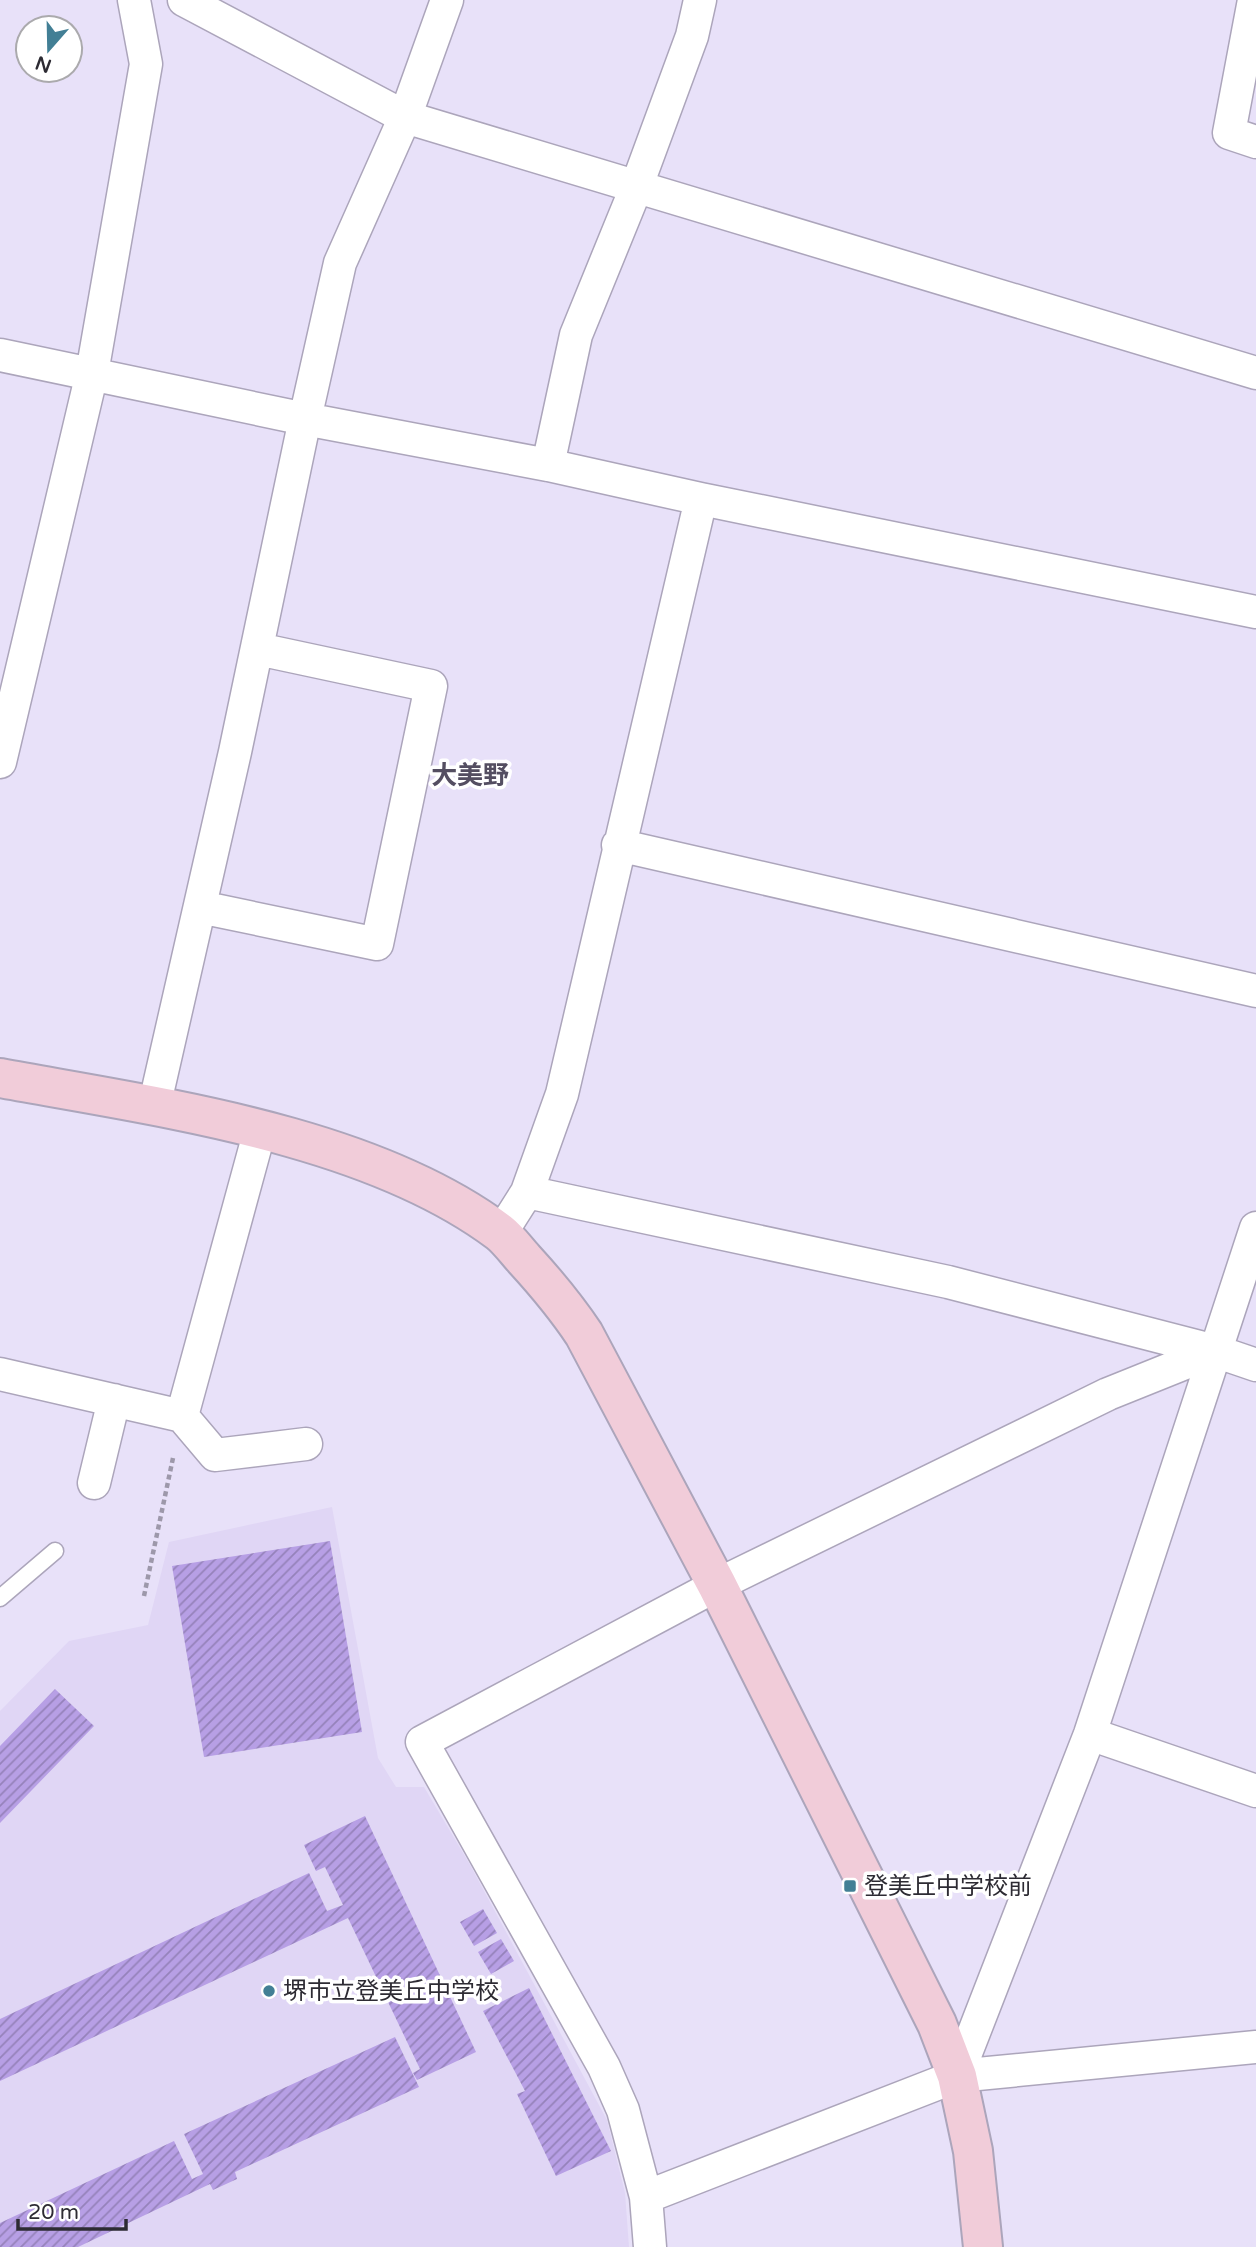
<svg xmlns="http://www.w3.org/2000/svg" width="1256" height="2247" font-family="'Varela Round','Noto Sans JP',sans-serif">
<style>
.built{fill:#e0d6f5}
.building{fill:url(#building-hatch)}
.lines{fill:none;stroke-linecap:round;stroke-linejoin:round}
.lane-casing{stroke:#aca5bb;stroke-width:19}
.street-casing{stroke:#aca5bb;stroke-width:35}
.secondary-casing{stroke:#aca5bb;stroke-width:42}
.path{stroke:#9d98aa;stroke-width:4.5;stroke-dasharray:5 3.5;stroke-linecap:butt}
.lane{stroke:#fff;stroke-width:16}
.street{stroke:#fff;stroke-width:32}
.secondary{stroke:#f1ccd9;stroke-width:38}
.poi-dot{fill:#427f95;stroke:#fff;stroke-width:2.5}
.labels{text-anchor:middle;stroke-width:7;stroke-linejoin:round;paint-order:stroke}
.poi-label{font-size:24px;fill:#2d2b33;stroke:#fff;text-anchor:start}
.neighbourhood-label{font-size:26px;font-weight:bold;fill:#544e61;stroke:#fff}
</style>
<defs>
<pattern id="building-hatch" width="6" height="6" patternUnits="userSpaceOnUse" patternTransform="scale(1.75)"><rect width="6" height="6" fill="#b79fe5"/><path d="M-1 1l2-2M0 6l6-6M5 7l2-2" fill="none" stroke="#9582ba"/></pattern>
</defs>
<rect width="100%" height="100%" fill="#e8e1f9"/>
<!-- built -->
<path class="built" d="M332,1507L378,1758L396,1787H424L469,1863L607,2120L625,2193L629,2247H0V1711L69,1641L148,1625L169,1542Z"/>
<!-- building -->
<path class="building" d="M330,1541L362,1732L204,1757L172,1566Z
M55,1689L94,1726L0,1823V1746Z
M365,1816L476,2052L417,2080L413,2073L420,2069L348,1918L0,2081V2019L309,1873L327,1911L343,1905L325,1867L316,1871L304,1845Z
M483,1909L497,1933L474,1946L460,1922Z
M501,1939L514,1961L491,1974L478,1952Z
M529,1988L611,2151L556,2176L517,2094L525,2091L483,2011Z
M395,2037L419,2087L235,2172L237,2179L213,2190L210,2184L78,2247H0V2223L174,2141L192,2179L203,2174L184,2134Z"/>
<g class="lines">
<defs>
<path id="lane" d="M0,1598L55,1551"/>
<path id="street" d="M184,0L405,117L1256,373
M1254,0L1229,133L1256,142
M0,355L305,419L548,465L701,499L1256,612
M548,465L576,335L636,188L692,36L700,0
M0,762L92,373L146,64L134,0
M618,845L1256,991
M200,907L377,944L431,686L258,649
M154,1107L235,752L305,419L340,263L405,117L447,0
M527,1192L948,1282L1215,1351L1256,1365
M501,1233L527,1192L562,1094L701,499
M0,1374L182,1416L260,1130
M182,1416L215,1455L306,1444
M94,1483L114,1400
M1090,1734L1256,1791
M957,2076L1090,1734L1256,1228
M646,2197L957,2076L1256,2047
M650,2247L646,2197L623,2110L604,2067L422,1742L717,1585L1108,1394L1215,1351"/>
<path id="secondary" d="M0,1078C158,1107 368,1134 499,1232C508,1239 516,1250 524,1259C546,1283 566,1307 584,1334L717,1585L937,2024L957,2076L973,2151L983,2247"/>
</defs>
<!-- lane casing -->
<use href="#lane" class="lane-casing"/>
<!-- street casing -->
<use href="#street" class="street-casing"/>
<!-- secondary casing -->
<use href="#secondary" class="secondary-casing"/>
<!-- path -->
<path class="path" d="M144,1596L173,1458"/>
<!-- lane -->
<use href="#lane" class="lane"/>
<!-- street -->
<use href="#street" class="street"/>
<!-- secondary -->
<use href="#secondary" class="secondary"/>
</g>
<!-- markers -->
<g class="poi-dot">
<rect x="843" y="1879" width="14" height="14" rx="3.5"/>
<circle cx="269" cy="1991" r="7"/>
</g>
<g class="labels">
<!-- poi labels -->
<g class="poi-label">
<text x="864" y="1894">登美丘中学校前</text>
<text x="283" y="1999">堺市立登美丘中学校</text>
</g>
<!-- neighbourhood labels -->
<g class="neighbourhood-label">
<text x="470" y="784">大美野</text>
</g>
</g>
<!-- north arrow -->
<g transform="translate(49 49) rotate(200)"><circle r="33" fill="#ffffff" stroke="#abaaad" stroke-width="2"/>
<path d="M0-5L12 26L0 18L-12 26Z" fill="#427f95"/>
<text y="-10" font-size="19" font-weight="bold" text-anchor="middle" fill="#2d2b33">N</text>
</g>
<!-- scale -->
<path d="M18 2219v10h108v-10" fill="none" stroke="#2d2b33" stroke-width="3.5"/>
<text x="28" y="2219" font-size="21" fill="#2d2b33" stroke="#ffffff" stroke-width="5" paint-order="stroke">20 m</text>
</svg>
